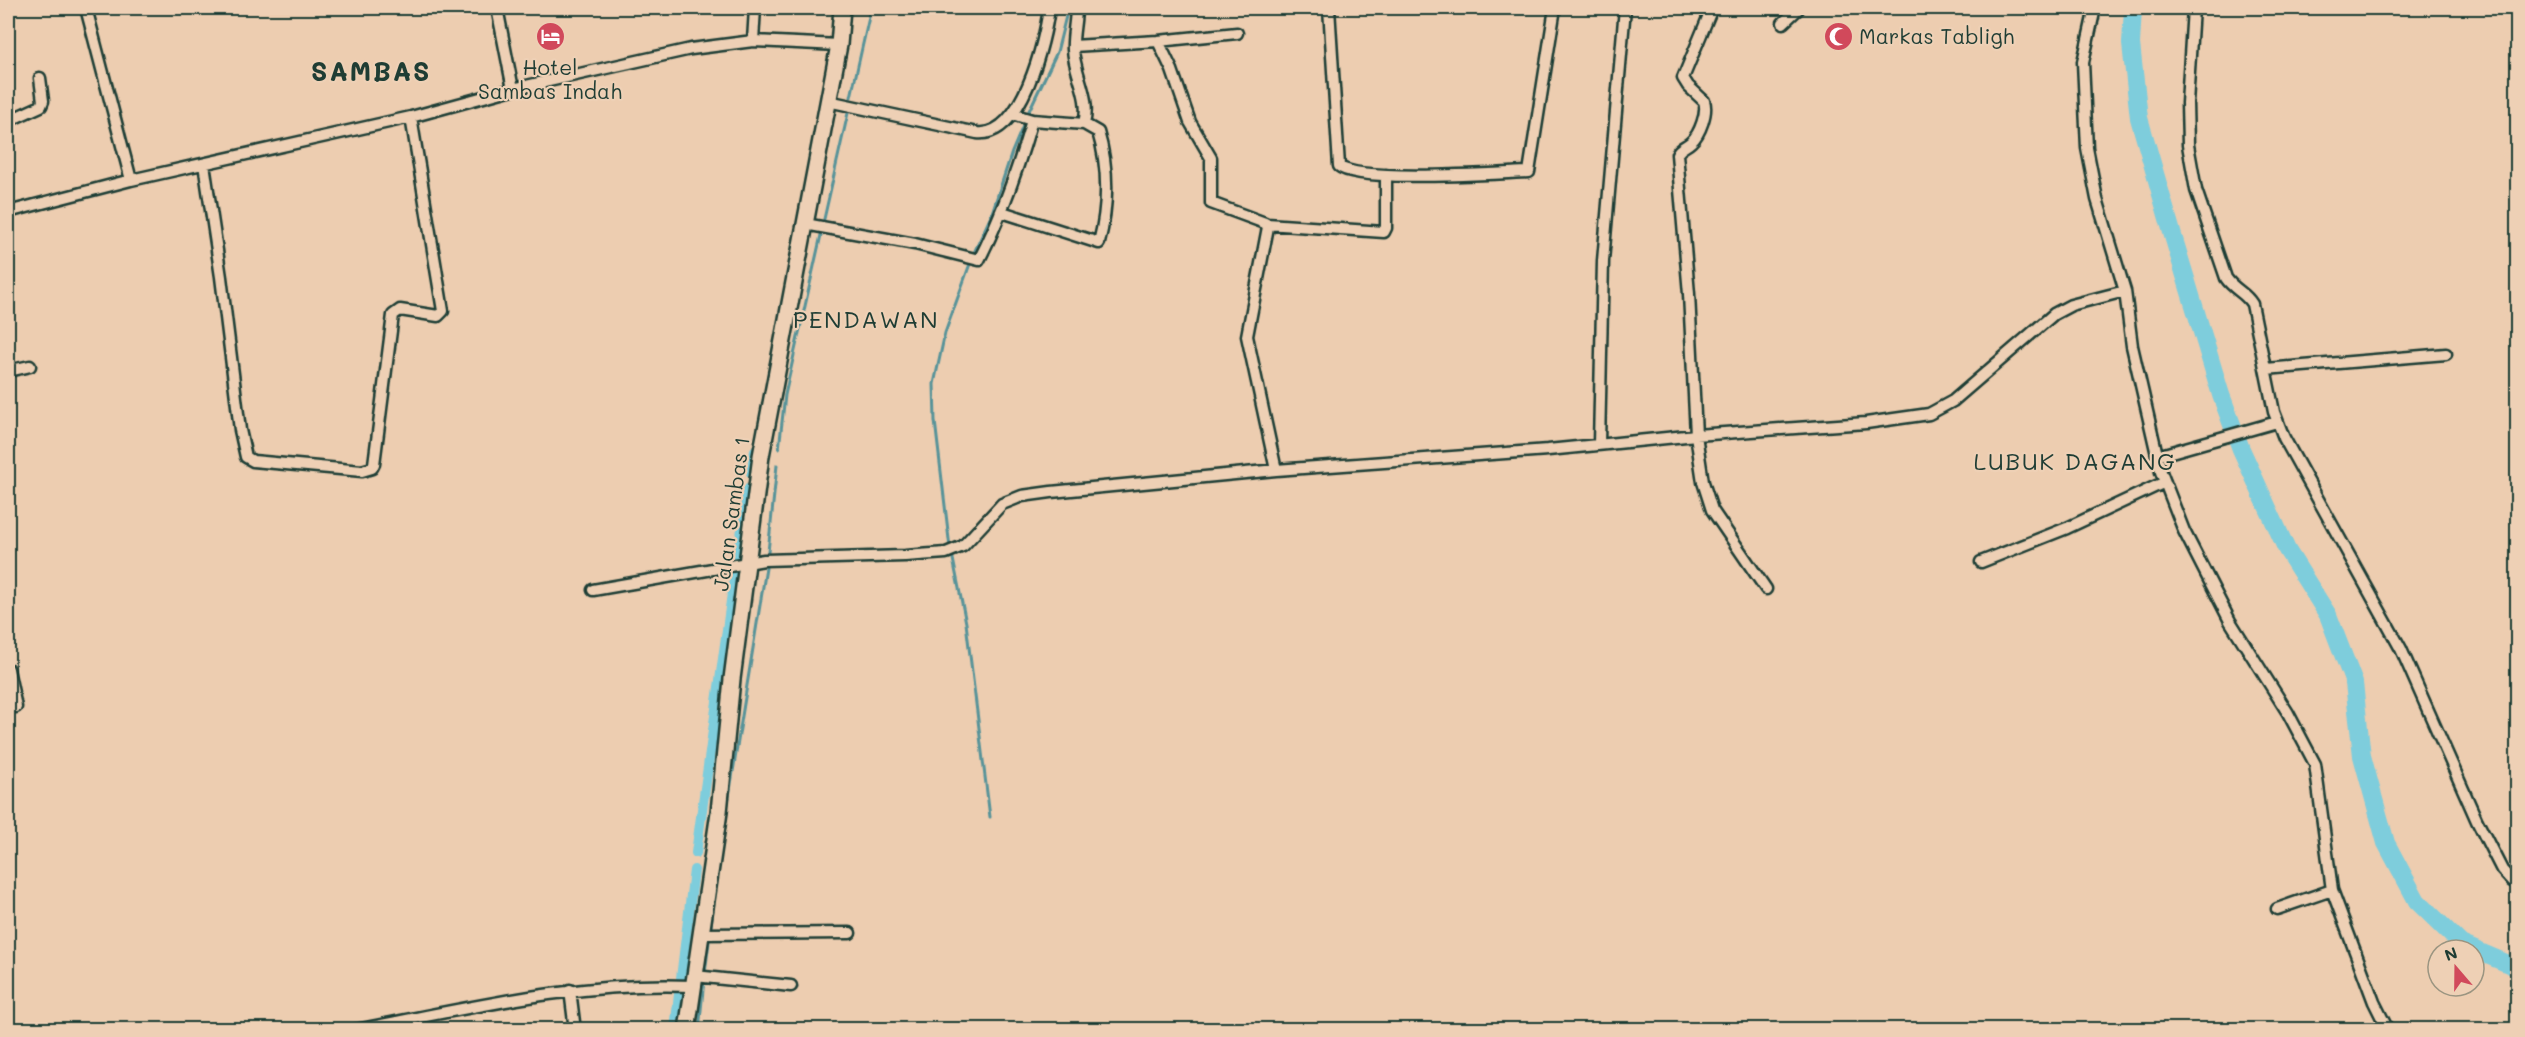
<svg xmlns="http://www.w3.org/2000/svg" width="2525" height="1037" font-family="Mali,sans-serif">
<style>
.lines{fill:none;stroke-linecap:round;stroke-linejoin:round}
.stream{stroke:#589399;stroke-width:3}
.canal{stroke:#7ecddc;stroke-width:10}
.river{stroke:#7ecddc;stroke-width:18}
.street-casing{stroke:#1f3d34;stroke-width:15}
.secondary-casing{stroke:#1f3d34;stroke-width:20}
.street{stroke:#eed0b5;stroke-width:10}
.secondary{stroke:#eed0b5;stroke-width:15}
.labels{text-anchor:middle;stroke-width:4.5;stroke-linejoin:round;paint-order:stroke}
.poi-label{font-size:21px;fill:#1f3d34;stroke:#eed0b5;text-anchor:start}
.street-label{font-size:21px;fill:#1f3d34;stroke:#eed0b5}
.quarter-label{font-size:24px;letter-spacing:1.5px;fill:#1f3d34;stroke:#eed0b5}
.district-label{font-size:27px;font-weight:bold;letter-spacing:1.5px;fill:#1f3d34;stroke:#eed0b5}
</style>
<rect width="100%" height="100%" fill="#edcdb0"/>
<filter id="ink" filterUnits="userSpaceOnUse"><feTurbulence type="fractalNoise" baseFrequency=".0167" numOctaves="2"/><feDisplacementMap in="SourceGraphic" scale="12" xChannelSelector="R" yChannelSelector="G"/><feConvolveMatrix kernelMatrix="1 2 1 2 8 2 1 2 1" color-interpolation-filters="sRGB"/></filter>
<g filter="url(#ink)">
<g class="lines">
<!-- stream -->
<path class="stream" d="M851,97L869,17L867,8
M1027,115L1057,52L1068,8
M824,219L848,113
M973,255L991,216L1012,152L1025,121
M779,449L785,395L821,235
M950,548L935,421L934,384L945,333L971,261
M768,552L777,465
M952,554L966,623L990,817
M725,821L766,568
M711,926L714,899
M705,973L709,942
M699,1030L704,980"/>
<!-- canal -->
<path class="canal" d="M751,473L755,451
M738,556L748,489
M696,853L735,572
M681,978L694,870
M675,1030L679,994"/>
<!-- river -->
<path class="river" d="M2133,8L2131,44L2139,118L2173,236L2221,395L2241,449L2287,550L2328,615L2354,683L2362,756L2386,843L2417,901L2461,944L2518,968"/>
<defs>
<path id="street" d="M86,8L131,180
M497,8L513,89
M1329,8L1339,166C1357,183 1498,173 1529,172L1555,8
M1712,8L1683,78L1688,86L1704,101C1708,112 1700,134 1691,142C1686,147 1680,147 1677,154L1689,294L1696,435L1703,482L1712,510L1766,589
M2095,8L2083,62L2087,148L2097,199L2125,291L2132,346L2161,472L2184,531L2230,621L2288,713L2315,764L2332,890L2374,1002L2388,1030
M2193,8L2187,103L2188,145L2196,190L2226,278C2234,290 2245,292 2252,304L2274,412L2284,438L2401,649L2477,821L2502,870L2512,881L2518,883
M1783,23L1799,8
M753,41L755,8
M1158,41L1237,33
M1073,46L1158,41L1172,70L1190,122L1211,158V203L1265,223L1268,227L1247,336L1276,470
M828,101L977,133C1022,138 1045,41 1049,8
M1012,114L1032,120L1084,124C1091,97 1075,76 1073,50C1072,36 1076,22 1076,8
M8,121L41,106L43,101L40,78
M204,164L221,277L240,430L246,457L253,461L362,471L372,468L374,464L393,315L400,310L438,316L443,311L411,117
M8,212L131,180L411,117L513,89L691,49L753,41L839,45
M1002,212L1099,243C1108,207 1109,168 1098,132L1084,124
M805,224L915,244L979,260C1002,215 1018,169 1032,120
M1267,224L1384,232L1386,228V175
M2266,369L2446,354
M8,371L30,366
M1599,444L1603,261L1625,8
M2157,456L2277,422
M1981,562L2067,528L2165,482
M593,590L764,560L905,556L946,553L963,546L1002,504L1022,496L1051,492L1276,470L1548,450L1696,435L1866,423L1929,414L1953,401L2054,314L2071,305L2125,291
M8,669L16,707
M2277,909L2332,890
M701,934L850,933
M695,976L791,986
M570,990L575,1030
M355,1030C470,1008 577,981 694,986"/>
<path id="secondary" d="M687,1030L719,812L732,679L761,456L839,45L842,8"/>
</defs>
<!-- street casing -->
<use href="#street" class="street-casing"/>
<!-- secondary casing -->
<use href="#secondary" class="secondary-casing"/>
<!-- street -->
<use href="#street" class="street"/>
<!-- secondary -->
<use href="#secondary" class="secondary"/>
</g>
</g>
<!-- icons -->
<defs>
<symbol id="hotel-disc" viewBox="-11 -11 22 22"><circle r="9.5" fill="#d1495b" stroke="#eed0b5"/><path d="M-6-4.5h1.5V1H6V5H4.5V3h-9V5H-6ZM-4 0a1.8 1.8 0 1 1 3.6 0ZM.5 0V-2.5h3Q6-2.5 6 0Z" fill="#fff"/></symbol>
<symbol id="mosque-disc" viewBox="-11 -11 22 22"><circle r="9.5" fill="#d1495b" stroke="#eed0b5"/><path d="M3.5-4.9A6 6 0 1 0 3.5 4.9A5 5 0 1 1 3.5-4.9Z" fill="#fff"/></symbol>
</defs>
<g fill-rule="evenodd">
<use href="#hotel-disc" x="534" y="20" width="33" height="33"/>
<use href="#mosque-disc" x="1822" y="20" width="33" height="33"/>
</g>
<g class="labels">
<!-- poi labels -->
<g class="poi-label">
<text x="1859" y="44">Markas Tabligh</text>
<text x="550" y="75" text-anchor="middle">Hotel<tspan x="550" dy="24">Sambas Indah</tspan></text>
</g>
<!-- street labels -->
<g class="street-label">
<text transform="translate(732 514) rotate(-82)" y="7">Jalan Sambas 1</text>
</g>
<!-- quarter labels -->
<g class="quarter-label">
<text x="866" y="328">PENDAWAN</text>
<text x="2075" y="470">LUBUK DAGANG</text>
</g>
<!-- district labels -->
<g class="district-label">
<text x="371" y="81">SAMBAS</text>
</g>
</g>
<!-- margin -->
<rect width="2525" height="1037" fill="none" stroke="#eed0b5" stroke-width="30"/>
<rect x="15" y="15" width="2495" height="1007" fill="none" stroke="#1f3d34" stroke-width="2" filter="url(#ink)"/>
<!-- north arrow -->
<g transform="translate(2456 968) rotate(340)"><circle r="28" fill="#eed0b5" stroke="#9b9581" stroke-width="1.5"/>
<path d="M0-4.5L10 22L0 15L-10 22Z" fill="#d1495b"/>
<text y="-9" font-size="16" font-weight="bold" text-anchor="middle" fill="#1f3d34">N</text>
</g>
</svg>
